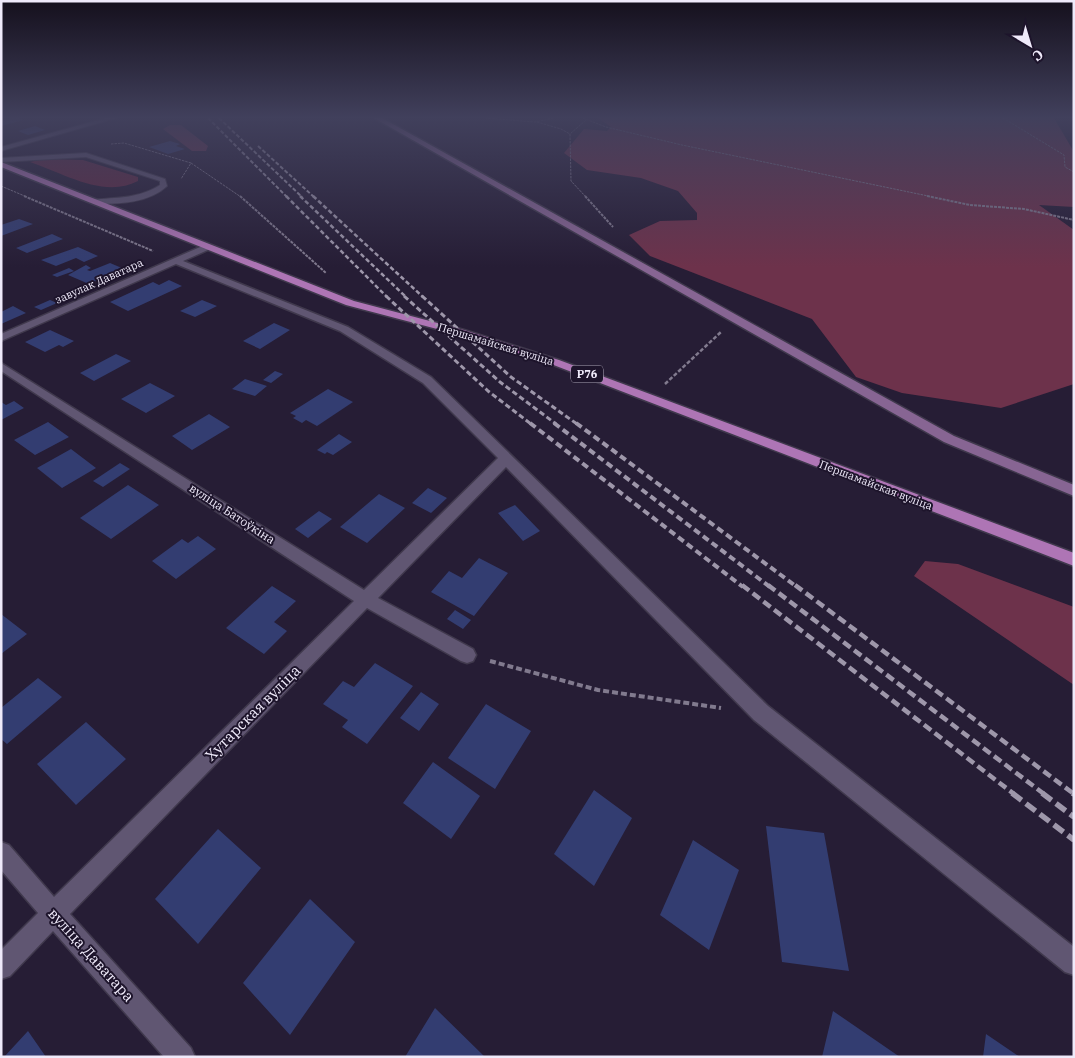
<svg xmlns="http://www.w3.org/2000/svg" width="1075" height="1058" font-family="'IBM Plex Serif',serif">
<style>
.green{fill:#602841}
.forest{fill:#6d324b}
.building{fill:#333d71}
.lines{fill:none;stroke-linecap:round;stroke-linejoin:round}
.lane-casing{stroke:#40394d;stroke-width:2}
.street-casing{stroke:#40394d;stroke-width:3}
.secondary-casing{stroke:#40394d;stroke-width:3}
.primary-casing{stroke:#40394d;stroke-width:3}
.path-far3{stroke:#817a8e;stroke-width:1;stroke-dasharray:2.5 1;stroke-linecap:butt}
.path-far2{stroke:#817a8e;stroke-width:2;stroke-dasharray:3 1;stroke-linecap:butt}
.path-far1{stroke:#817a8e;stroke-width:2.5;stroke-dasharray:4 2;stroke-linecap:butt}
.path{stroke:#817a8e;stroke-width:4;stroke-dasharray:6 3;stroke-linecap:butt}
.lane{fill:#605672;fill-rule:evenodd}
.street{fill:#605672;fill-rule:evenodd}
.secondary{fill:#876593;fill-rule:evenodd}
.primary{fill:#ae75b5;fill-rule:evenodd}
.rail-far5{stroke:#9e97aa;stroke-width:2;stroke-dasharray:4 2;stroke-linecap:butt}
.rail-far4{stroke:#9e97aa;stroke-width:2.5;stroke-dasharray:4.5 2.5;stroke-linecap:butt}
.rail-far3{stroke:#9e97aa;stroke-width:3;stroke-dasharray:5.5 3;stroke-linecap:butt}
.rail-far2{stroke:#9e97aa;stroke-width:4;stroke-dasharray:7 4;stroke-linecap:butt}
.rail-far1{stroke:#9e97aa;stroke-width:4.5;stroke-dasharray:9 4.5;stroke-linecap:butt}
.rail{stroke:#9e97aa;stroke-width:5.5;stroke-dasharray:12 5.5;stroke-linecap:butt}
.labels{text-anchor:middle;stroke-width:4;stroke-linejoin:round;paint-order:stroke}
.far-street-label{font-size:11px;fill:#efeafa;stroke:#1d142b}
.shield{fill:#1d142b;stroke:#b0aabc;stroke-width:1}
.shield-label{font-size:11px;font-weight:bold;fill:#efeafa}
.street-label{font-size:12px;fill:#efeafa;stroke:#1d142b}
.near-street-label{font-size:15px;fill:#efeafa;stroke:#1d142b}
</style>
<rect width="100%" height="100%" fill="#261d35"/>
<!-- green -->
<path class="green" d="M43,159L83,160L138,177V181C104,199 63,173 30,162Z"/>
<!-- forest -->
<path class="forest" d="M598,118H1054L1074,152V207L1039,205L1074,230V384L1001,408L902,393L856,377L812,319L650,256L629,235L660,221L697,220V213L678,191L641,178L587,170L564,153L584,129L607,131L611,127Z
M170,125H181L208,146L206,151H192L163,129Z
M925,561L958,564L1074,607V685L914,576Z"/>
<!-- building -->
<path class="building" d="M11,118H19L24,120L1,126V121Z
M35,126L45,130L28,135L18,131Z
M170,141L180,144L176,146L185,149L168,154L149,147Z
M19,219L33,224L1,236V225Z
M52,234L63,239L27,253L16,248Z
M78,247L98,256L84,262L76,258L56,266L41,260Z
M110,263L129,271L112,279L107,276L89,284L68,275L86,265L91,268L87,270L90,271Z
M69,268L74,271L57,277L52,275Z
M169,280L182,286L128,311L110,302L153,282L159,285Z
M50,300L57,303L41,310L34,307Z
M202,300L217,306L195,317L180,311Z
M13,306L26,313L1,324V312Z
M274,323L290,330L260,349L243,341Z
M50,330L74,341L63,347L59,345L45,352L25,342Z
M116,354L131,361L94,381L80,373Z
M275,371L283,374L271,383L263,380Z
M245,379L267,386L255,396L232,389Z
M150,383L175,396L146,413L121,399Z
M328,389L353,402L317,426L306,420L302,423L293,418L296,416L290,413Z
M14,401L24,408L1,420V402L6,405Z
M209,414L230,427L192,450L172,436Z
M48,422L69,437L35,455L14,440Z
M339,434L352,442L333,455L327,452L325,454L317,450Z
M71,449L96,468L62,488L37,468Z
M120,463L130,469L103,487L93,481Z
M128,485L159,505L111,539L80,518Z
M428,488L447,498L431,513L412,503Z
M379,494L405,508L367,543L340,527Z
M515,505L540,531L523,541L498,513Z
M319,511L332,519L308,538L295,529Z
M198,536L216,549L176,579L152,561L182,539L188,543Z
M479,558L508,573L474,616L431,592L449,571L462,578Z
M272,586L296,601L274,622L287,631L264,654L226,628Z
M455,610L471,620L463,629L447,619Z
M1,614L27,634L1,654Z
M375,663L413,686L367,744L342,727L348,720L323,704L343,681L354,687Z
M38,678L62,697L7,744L1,739V708Z
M421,692L439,704L419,731L400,718Z
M486,704L531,731L495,789L448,758Z
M86,722L126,759L76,805L37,764Z
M433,762L480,796L451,839L403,803Z
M594,790L632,818L594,886L554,854Z
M766,826L824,833L849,971L782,962Z
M218,829L261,868L198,944L155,899Z
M693,840L739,870L709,950L660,915Z
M310,899L355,942L290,1035L243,983Z
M435,1008L485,1057H405Z
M833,1011L900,1057H822Z
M28,1031L46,1057H4Z
M986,1034L1020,1057H983Z"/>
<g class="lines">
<defs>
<path id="lane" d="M106,118H116L1,151V147Z
M86,153L165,179L167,186C149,203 119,204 95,204L91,202L92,200C117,197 138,199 160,185V181L86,157L1,162V158Z"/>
<path id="street" d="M207,244L211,247L210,249L183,261L348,327L431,377L768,706L1074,947V975L1065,972L754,720L506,467L378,598L473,649L476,655L473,661L467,663L461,661L367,608L70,914L191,1048L195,1057H164L53,931L10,976L1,979V950L38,913L1,870V842L9,845L54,897L354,601L1,371V363L364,590L498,458L423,383L340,331L176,264L1,341V334Z"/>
<path id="secondary" d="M374,118H382L954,436L1074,485V496L944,442Z"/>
<path id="primary" d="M1,162L354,301L464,330L559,360L1074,553V566L551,364L456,334L346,305L1,167Z"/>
</defs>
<!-- lane casing -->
<use href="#lane" class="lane-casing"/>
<!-- street casing -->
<use href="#street" class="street-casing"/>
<!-- secondary casing -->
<use href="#secondary" class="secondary-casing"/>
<!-- primary casing -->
<use href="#primary" class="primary-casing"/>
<!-- path-far3 -->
<path class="path-far3" d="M485,118L535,122L554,118
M583,118L606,127L682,145L933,197
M1003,118L1064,155L1065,167L1074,172
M537,122L561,129L570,134
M111,144L124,143L191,163L181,179
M191,163L241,197
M1,186L27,197
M586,197L571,181L570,134L586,120"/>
<!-- path-far2 -->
<path class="path-far2" d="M24,196L153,251
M240,196L326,273
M585,196L613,227
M927,196L970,205L1024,209L1074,220"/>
<!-- path-far1 -->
<path class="path-far1" d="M665,384L721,332"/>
<!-- path -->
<path class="path" d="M490,661L598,690L721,708"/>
<!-- lane -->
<use href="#lane" class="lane"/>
<!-- street -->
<use href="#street" class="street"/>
<!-- secondary -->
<use href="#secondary" class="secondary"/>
<!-- primary -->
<use href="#primary" class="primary"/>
<!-- rail-far5 -->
<path class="rail-far5" d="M208,118L287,197
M219,118L302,197
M258,146L314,197"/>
<!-- rail-far4 -->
<path class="rail-far4" d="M286,196L387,297
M300,196L406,297
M313,196L423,297"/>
<!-- rail-far3 -->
<path class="rail-far3" d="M386,296L488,391L531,424
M404,296L500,382L556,424
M422,296L511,377L577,424"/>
<!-- rail-far2 -->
<path class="rail-far2" d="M530,423L743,587
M554,423L770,587
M576,423L797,587"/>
<!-- rail-far1 -->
<path class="rail-far1" d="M742,585L1014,794
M768,585L1044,794
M795,585L1074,794"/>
<!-- rail -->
<path class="rail" d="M1012,793L1074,840
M1042,793L1074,817
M1072,793L1074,794"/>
</g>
<!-- sky -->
<linearGradient id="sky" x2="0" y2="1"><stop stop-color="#15101d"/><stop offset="0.44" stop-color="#41405c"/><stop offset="1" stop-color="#41405c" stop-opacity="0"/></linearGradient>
<rect width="1075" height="267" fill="url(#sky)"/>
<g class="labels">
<!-- far-street labels -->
<g class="far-street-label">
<text transform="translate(99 281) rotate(-24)" y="4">завулак Даватара</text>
<text transform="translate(496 344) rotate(17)" y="4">Першамайская вуліца</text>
<text transform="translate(876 485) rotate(21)" y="4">Першамайская вуліца</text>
</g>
<!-- shield labels -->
<rect class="shield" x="571" y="365.5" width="32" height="17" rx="4"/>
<g class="shield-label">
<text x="587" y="378">Р76</text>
</g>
<!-- street labels -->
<g class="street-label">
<text transform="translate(232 514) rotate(33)" y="4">вуліца Батоўкіна</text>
</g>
<!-- near-street labels -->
<g class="near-street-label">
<text transform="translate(253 713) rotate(-45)" y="5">Хутарская вуліца</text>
<text transform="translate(91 955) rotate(48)" y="5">вуліца Даватара</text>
</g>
</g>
<!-- border -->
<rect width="1075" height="1058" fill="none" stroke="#efeafa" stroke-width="5"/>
<!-- north arrow -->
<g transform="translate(1030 45) rotate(142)" stroke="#1d142b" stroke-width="4" paint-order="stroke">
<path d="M0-4L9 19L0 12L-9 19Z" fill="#efeafa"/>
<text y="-8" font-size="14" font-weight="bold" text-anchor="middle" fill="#efeafa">С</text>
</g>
</svg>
